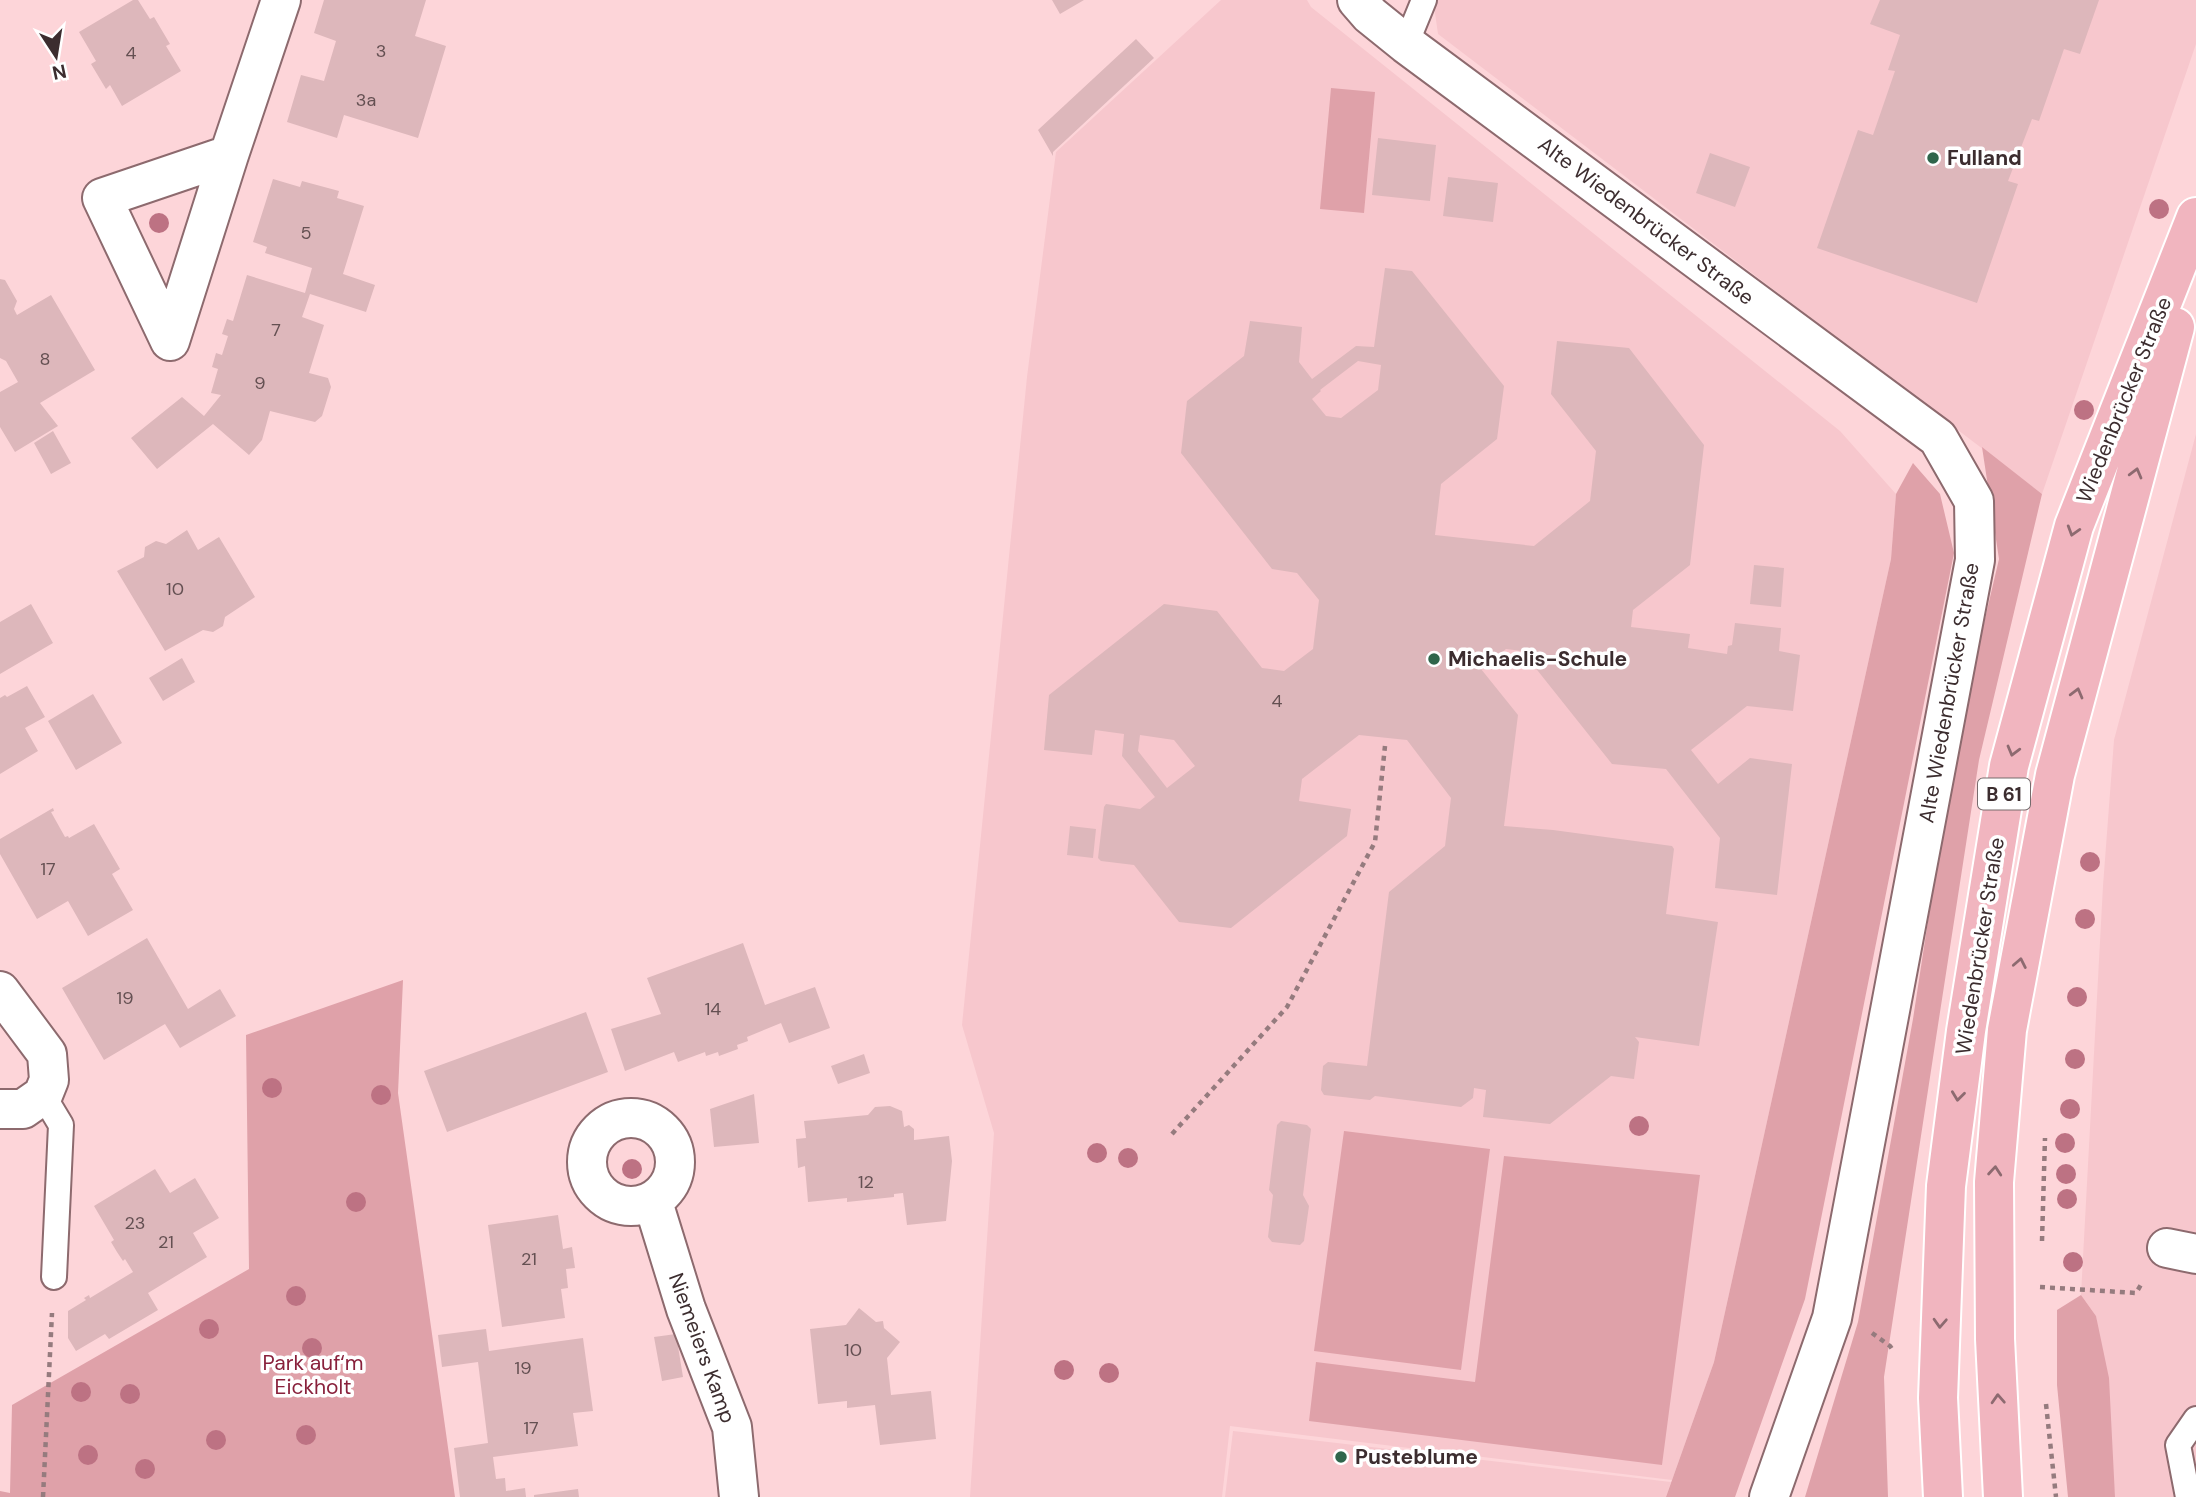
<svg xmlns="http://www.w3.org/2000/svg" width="2196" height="1497" font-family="'DM Sans',sans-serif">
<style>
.built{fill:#f7c7cd}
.green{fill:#dfa1a9}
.building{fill:#ddb7bb;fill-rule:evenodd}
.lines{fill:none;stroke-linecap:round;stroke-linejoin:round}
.service-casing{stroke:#8d6a6e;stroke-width:28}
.minor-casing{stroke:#8d6a6e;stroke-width:42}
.primary-casing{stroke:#fff;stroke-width:42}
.path{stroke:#957b7e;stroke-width:4.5;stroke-dasharray:5 5;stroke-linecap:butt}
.service{stroke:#fff;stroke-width:24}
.minor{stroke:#fff;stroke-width:38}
.primary{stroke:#f1b5bf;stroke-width:38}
.tree{fill:#bd7283}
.oneway{stroke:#8d6a70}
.poi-dot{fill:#2f654b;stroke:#fff;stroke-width:2.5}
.labels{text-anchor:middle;stroke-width:7;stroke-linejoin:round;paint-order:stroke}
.number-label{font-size:18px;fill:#645052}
.shield{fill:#fff;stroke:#766c6d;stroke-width:2}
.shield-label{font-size:19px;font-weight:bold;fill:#3c2d2f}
.poi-label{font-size:21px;font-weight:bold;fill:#3c2d2f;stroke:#fff;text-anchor:start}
.street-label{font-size:21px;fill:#3c2d2f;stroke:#fff}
.park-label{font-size:21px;fill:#89213c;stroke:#fff}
</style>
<rect width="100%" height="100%" fill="#fdd5d9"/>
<!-- built -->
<path class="built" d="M1221,0H1307L1311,7L1840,431L1896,494L1891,559L1714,1362L1672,1480L1230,1426L1222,1497H970L994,1133L962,1025L1027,377L1056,152Z
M1436,0H2196V44L2042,494L1438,34L1434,6Z
M2196,434V1497H2115L2096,1316L2081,1295L2103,886L2114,740Z
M1233,1431L1671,1482L1666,1497H1225Z"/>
<!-- green -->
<path class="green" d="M1331,88L1375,92L1364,213L1320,209Z
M1982,447L2042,494L1979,760L1938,1025L1884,1377L1888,1497H1805L1858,1322L1913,1019L1954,751L1999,559Z
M1913,463L1940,494L1954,553L1805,1299L1735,1497H1666L1714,1362L1891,559L1896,494Z
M403,980L398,1093L455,1497H0V1491L10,1493L12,1405L249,1269L246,1035Z
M1344,1131L1490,1149L1461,1370L1314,1351Z
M1504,1156L1700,1175L1662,1465L1309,1421L1316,1362L1475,1382Z
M2081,1295L2096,1316L2109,1378L2115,1497H2068L2057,1385V1310Z"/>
<!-- building -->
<path class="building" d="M133,0H138L150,19L154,17L170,44L166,46L181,71L122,106L110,85L106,89L91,64L96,61L79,32Z
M324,0H426L415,36L446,46L418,138L344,115L337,138L287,122L301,75L324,81L336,41L314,33Z
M1052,0H1084L1060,14Z
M1880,0H2099L2080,54L2064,49L2039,121L2032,119L2008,181L2018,184L1977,303L1817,248L1858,130L1873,135L1895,71L1888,70L1900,35L1870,24Z
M1136,39L1154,58L1053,152V156L1038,130Z
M1378,138L1436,145L1430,201L1372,195Z
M1710,153L1750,167L1735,207L1696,193Z
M1448,177L1498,183L1493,222L1443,216Z
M273,179L300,187L302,181L339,191L337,198L364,206L343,274L375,285L366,312L310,294L302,317L324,325L309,373L328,378L331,387L322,416L315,422L270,411L262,440L249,455L213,424L157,469L131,438L182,397L204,416L221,395L211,393L218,369L212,367L216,353L222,355L228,336L222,334L227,319L233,321L247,275L305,293L312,268L265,253L267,247L253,242Z
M1385,268L1412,271L1504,386L1497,439L1441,484L1435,535L1534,546L1590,501L1596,451L1551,394L1557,341L1629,348L1704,445L1690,565L1633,610L1631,627L1690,634L1688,648L1727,654L1728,646L1732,645L1735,623L1781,628L1779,651L1800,655L1793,711L1747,706L1691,750L1718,784L1750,758L1792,764L1777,895L1715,888L1720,838L1666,769L1612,764L1522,651L1506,649L1481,669L1518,715L1504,826L1553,830L1672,846L1674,849L1666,914L1718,922L1699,1046L1635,1037L1639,1042L1634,1079L1611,1076L1550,1124L1483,1117L1486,1090L1474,1088L1473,1098L1461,1107L1375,1096L1370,1100L1324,1095L1321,1090L1323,1066L1328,1062L1367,1066L1389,892L1445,846L1451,798L1407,740L1359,735L1302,779L1299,801L1351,809L1347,836L1231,928L1179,922L1134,865L1101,861L1098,858L1104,807L1106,804L1140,809L1155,797L1122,756L1124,734L1095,730L1092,755L1044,750L1049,695L1164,604L1217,611L1262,668L1284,671L1313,649L1319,600L1297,573L1272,569L1181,453L1187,401L1244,356L1250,321L1302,327L1299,362L1312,379L1356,346L1374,347ZM1358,361L1381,365L1378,390L1341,418L1326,416L1312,399L1321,391L1320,390ZM1140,735L1174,740L1195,766L1167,788L1138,751Z
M0,279L5,280L17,301L14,309L17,315L51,295L95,370L40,403L58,426L15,452L0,427V392L18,382L6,361L0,358Z
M53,431L71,463L51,474L34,443Z
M187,530L198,550L219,537L255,597L225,617L223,626L213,632L203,630L165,651L117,571L144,557L145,547L156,541L166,544Z
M1754,565L1784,568L1781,607L1750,604Z
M31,604L53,643L0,674V622Z
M182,658L195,682L163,701L149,678Z
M27,686L45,717L25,728L38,751L0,774V698L5,695L7,697Z
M93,694L122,743L76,770L48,721Z
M53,808L54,811L51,812L65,837L68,836L69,838L94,824L120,869L112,874L133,910L88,936L68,901L37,919L0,854V839Z
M1070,826L1096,829L1093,858L1067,855Z
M147,938L188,1009L220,989L236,1016L180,1048L165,1024L104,1060L62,988Z
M743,943L765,1005L815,987L830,1028L789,1043L781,1023L747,1037L748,1041L737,1045L738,1049L719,1056L718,1052L706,1056L705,1052L678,1062L674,1052L625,1071L611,1029L661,1014L647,978Z
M586,1012L608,1072L447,1132L424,1071Z
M864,1054L870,1073L838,1084L831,1066Z
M754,1094L759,1143L714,1147L710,1109Z
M890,1106L902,1111L904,1127L909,1125L914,1129V1140L949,1136L952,1161L946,1221L907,1225L903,1193L894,1194V1197L847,1202V1198L808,1202L805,1166L798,1168L796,1139L806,1138L804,1121L868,1115L875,1107Z
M1281,1121L1307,1125L1311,1129L1303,1195L1309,1206L1304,1241L1300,1245L1272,1242L1268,1237L1273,1195L1269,1190L1277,1125Z
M155,1169L170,1193L195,1178L219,1218L193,1233L207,1257L148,1293L158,1310L109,1339L105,1334L76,1351L68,1338V1311L86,1300L84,1298L89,1295L90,1298L133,1272L125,1259L123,1261L117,1252L111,1242L114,1240L94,1206Z
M558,1215L563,1249L572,1247L575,1268L566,1269L568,1288L561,1289L565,1318L502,1327L488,1225Z
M859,1308L876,1322L883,1321L884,1328L900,1342L887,1358L891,1395L931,1391L936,1439L880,1445L875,1405L847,1408V1401L818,1404L810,1329L846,1325Z
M486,1329L489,1351L583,1338L593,1411L573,1413L578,1446L493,1457L496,1479L505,1478L506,1491L525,1488L526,1497H460L454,1448L488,1443L478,1362L442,1367L438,1335Z
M676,1334L683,1377L662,1381L654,1337Z
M578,1489L579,1497H534V1495Z"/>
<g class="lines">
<defs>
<path id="service" d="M1406,44L1424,0
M43,1095L61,1125L54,1277
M2188,1497L2178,1445L2196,1419"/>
<path id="minor" d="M1357,0L1370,15L1406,44L1938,438L1974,501L1975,560L1832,1318L1769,1497
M229,155L102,198L170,341L229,155L281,0
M0,991L47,1054L49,1080L43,1095L23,1109H0
M587 1162a44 44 0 1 1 88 0a44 44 0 1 1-88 0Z
M653,1202L686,1309L732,1427L739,1497
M2167,1248L2196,1254"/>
<path id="primary" d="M1943,1497L1938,1398L1946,1186L1966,1031L2009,766L2074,526L2196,217
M2003,1497L1995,1339L1994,1182L2007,1030L2055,775L2175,327"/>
</defs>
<!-- service casing -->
<use href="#service" class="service-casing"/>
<!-- minor casing -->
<use href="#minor" class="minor-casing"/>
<!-- primary casing -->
<use href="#primary" class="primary-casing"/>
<!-- path -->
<path class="path" d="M1172,1134L1287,1007L1375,842L1385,746
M2042,1241L2045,1138
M2040,1287L2136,1293L2142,1283
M1872,1333L1890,1346L1894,1352
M2046,1404L2056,1497
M43,1497L52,1313"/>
<!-- service -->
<use href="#service" class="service"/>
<!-- minor -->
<use href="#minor" class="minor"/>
<!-- primary -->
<use href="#primary" class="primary"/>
</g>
<!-- trees -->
<g class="tree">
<circle cx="2159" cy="209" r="10"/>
<circle cx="159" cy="223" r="10"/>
<circle cx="2084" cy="410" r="10"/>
<circle cx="2090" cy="862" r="10"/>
<circle cx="2085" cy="919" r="10"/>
<circle cx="2077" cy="997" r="10"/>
<circle cx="2075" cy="1059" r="10"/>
<circle cx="272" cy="1088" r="10"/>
<circle cx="381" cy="1095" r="10"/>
<circle cx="2070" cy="1109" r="10"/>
<circle cx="1639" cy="1126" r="10"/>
<circle cx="2065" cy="1143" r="10"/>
<circle cx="1097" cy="1153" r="10"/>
<circle cx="1128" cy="1158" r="10"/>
<circle cx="632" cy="1169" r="10"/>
<circle cx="2066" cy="1174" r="10"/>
<circle cx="2067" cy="1199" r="10"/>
<circle cx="356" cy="1202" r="10"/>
<circle cx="2073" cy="1262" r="10"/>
<circle cx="296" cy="1296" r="10"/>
<circle cx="209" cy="1329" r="10"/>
<circle cx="312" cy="1348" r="10"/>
<circle cx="1064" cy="1370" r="10"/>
<circle cx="1109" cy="1373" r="10"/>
<circle cx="81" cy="1392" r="10"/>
<circle cx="130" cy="1394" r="10"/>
<circle cx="306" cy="1435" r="10"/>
<circle cx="216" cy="1440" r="10"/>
<circle cx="88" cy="1455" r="10"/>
<circle cx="145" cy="1469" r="10"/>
</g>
<!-- one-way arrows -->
<defs><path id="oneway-chevron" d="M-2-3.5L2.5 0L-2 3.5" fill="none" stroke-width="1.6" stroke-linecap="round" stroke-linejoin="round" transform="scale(1.75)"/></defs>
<g class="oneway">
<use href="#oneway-chevron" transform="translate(2136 473) rotate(-75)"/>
<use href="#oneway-chevron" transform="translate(2073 531) rotate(107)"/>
<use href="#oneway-chevron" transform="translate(2077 693) rotate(-75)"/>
<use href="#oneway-chevron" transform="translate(2013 751) rotate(105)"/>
<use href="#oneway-chevron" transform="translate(2020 963) rotate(-79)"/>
<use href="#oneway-chevron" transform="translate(1958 1096) rotate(97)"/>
<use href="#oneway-chevron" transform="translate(1995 1171) rotate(-85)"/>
<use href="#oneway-chevron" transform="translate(1940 1323) rotate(93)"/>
<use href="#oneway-chevron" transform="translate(1998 1399) rotate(-93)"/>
</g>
<!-- markers -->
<g class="poi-dot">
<circle cx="1933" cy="158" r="7"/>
<circle cx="1434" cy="659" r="7"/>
<circle cx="1341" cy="1457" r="7"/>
</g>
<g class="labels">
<!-- number labels -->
<g class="number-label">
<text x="381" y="57">3</text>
<text x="131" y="59">4</text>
<text x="366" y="106">3a</text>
<text x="306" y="239">5</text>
<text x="276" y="336">7</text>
<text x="45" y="365">8</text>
<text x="260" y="389">9</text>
<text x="175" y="595">10</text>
<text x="1277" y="707">4</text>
<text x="48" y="875">17</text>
<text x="125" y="1004">19</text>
<text x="713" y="1015">14</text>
<text x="866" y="1188">12</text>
<text x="135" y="1229">23</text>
<text x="166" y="1248">21</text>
<text x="529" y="1265">21</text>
<text x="853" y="1356">10</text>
<text x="523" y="1374">19</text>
<text x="531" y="1434">17</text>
</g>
<!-- shield labels -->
<rect class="shield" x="1978" y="778.5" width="52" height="31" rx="5"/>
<g class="shield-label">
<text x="2004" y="801">B 61</text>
</g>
<!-- poi labels -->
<g class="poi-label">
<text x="1947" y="165">Fulland</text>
<text x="1448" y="666">Michaelis-Schule</text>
<text x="1355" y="1464">Pusteblume</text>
</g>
<!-- street labels -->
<g class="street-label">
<text transform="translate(1646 221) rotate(37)" y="7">Alte Wiedenbrücker Straße</text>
<text transform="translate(2124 400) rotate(-68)" y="7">Wiedenbrücker Straße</text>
<text transform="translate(1949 693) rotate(-80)" y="7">Alte Wiedenbrücker Straße</text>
<text transform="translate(1980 946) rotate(-81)" y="7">Wiedenbrücker Straße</text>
<text transform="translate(702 1348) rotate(70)" y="7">Niemeiers Kamp</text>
</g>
<!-- park labels -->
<g class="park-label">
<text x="313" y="1370">Park auf‘m<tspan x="313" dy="24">Eickholt</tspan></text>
</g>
</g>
<!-- north arrow -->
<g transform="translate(56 56) rotate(168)" stroke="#ffffff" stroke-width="5" paint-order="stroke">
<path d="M0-5L12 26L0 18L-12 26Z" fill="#3c2d2f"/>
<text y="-10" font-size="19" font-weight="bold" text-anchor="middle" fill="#3c2d2f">N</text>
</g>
</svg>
